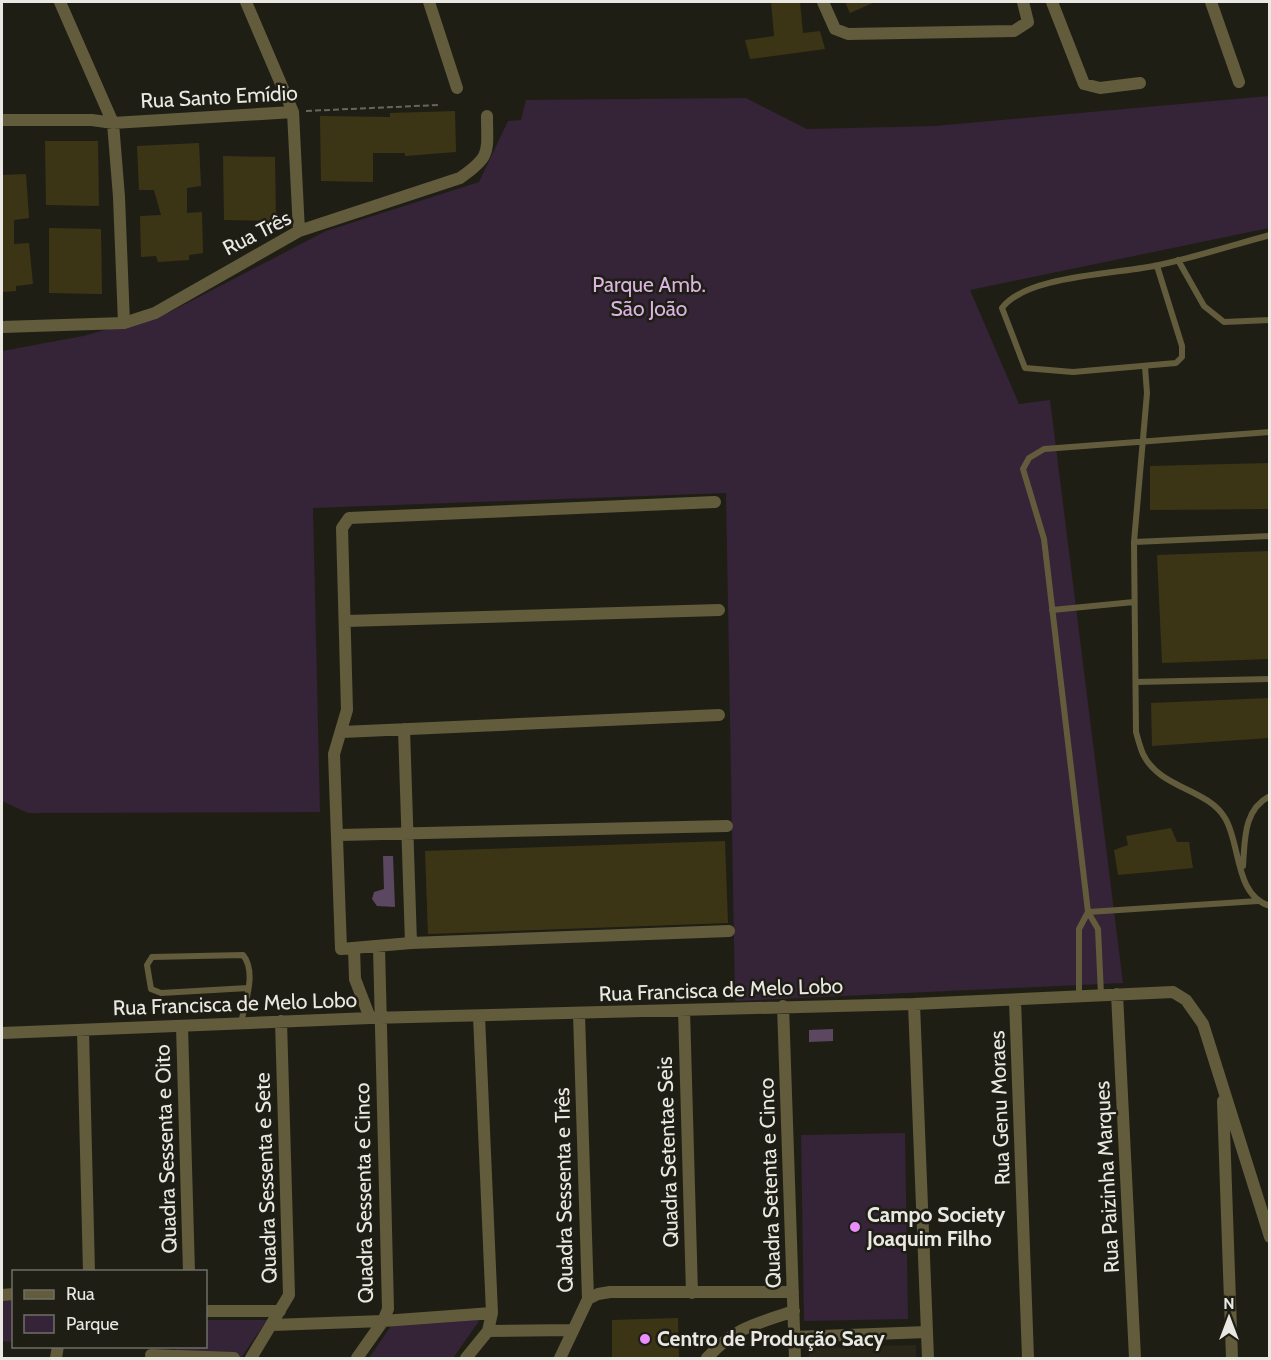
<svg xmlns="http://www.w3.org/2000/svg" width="1271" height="1360" font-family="Cabin,sans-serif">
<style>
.built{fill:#292718}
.green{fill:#352338}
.water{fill:#5c4760}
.building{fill:#3b3516}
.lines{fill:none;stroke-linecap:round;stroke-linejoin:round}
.path{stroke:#67665e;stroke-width:2;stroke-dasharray:6 3;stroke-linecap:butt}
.service{stroke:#625c3c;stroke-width:6}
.minor{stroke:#625c3c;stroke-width:12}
.poi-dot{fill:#ea8dfd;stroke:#1f1e15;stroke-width:2}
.labels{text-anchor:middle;stroke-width:5;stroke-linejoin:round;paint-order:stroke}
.street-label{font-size:21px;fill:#e9e8e2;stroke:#1f1e15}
.park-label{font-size:21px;fill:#dab3e2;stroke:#1f1e15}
.poi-label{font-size:21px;font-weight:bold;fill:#e9e8e2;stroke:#1f1e15;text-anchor:start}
</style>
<rect width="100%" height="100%" fill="#1f1e15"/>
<!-- built -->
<path class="built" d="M916,1345V1358H809V1348Z"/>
<!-- green -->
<path class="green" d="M1269,96V228L970,290L1019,404L1050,400L1123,983L735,1001L726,493L313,508L320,812L28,813L2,801V351L83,336L170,312L326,231L479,182L508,121L521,120L526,100L746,98L807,129L935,126Z
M905,1133L908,1319L804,1321L801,1135Z
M13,1299V1342L2,1341V1300Z
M482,1317L453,1358H369L393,1323Z
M206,1320H267L241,1358L169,1357L177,1347L206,1346Z"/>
<!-- water -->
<path class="water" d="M383,856H393L395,907L377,906L372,899L374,892L384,889Z
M833,1029V1041L809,1042V1030Z"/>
<!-- building -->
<path class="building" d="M771,2H800L803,33L820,31L825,49L750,59L745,40L774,36Z
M845,2H875L850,13Z
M455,111L456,152L405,156V153H373V182L321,181L320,116L390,117V113Z
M45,141H98L99,206L46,205Z
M199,143L201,186L187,188V213L202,212L203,253L189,255V260L158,262L156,256L141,257L140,216L161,215L154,190H139L137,146Z
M223,156L275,157L276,221L224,220Z
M26,174L29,218L14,220V244L29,243L33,284L16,286V291L2,292V175Z
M49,228L101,229L102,294L49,293Z
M1269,463V509L1150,510V466Z
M1269,551V659L1162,663L1157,555Z
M1269,698V738L1152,746L1151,703Z
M1171,828L1177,842H1189L1193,868L1118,875L1114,850L1128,845L1126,836Z
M725,841L728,923L428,934L425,851Z
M678,1318L679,1359H612V1320Z"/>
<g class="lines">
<!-- path -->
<path class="path" d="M306,111L438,105"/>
<!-- service -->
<path class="service" d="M1178,260L1204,306L1224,322L1270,320
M1157,266L1182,346V357L1176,363L1073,372L1025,368L1002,308C1026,275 1120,274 1159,265C1196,257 1233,245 1270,235
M1145,367L1147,393L1134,542L1136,732C1138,739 1140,747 1143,754C1160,789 1207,788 1225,818C1241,844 1234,895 1270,906
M1134,542L1270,536
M1052,610L1134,602
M1136,682L1270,679
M1243,866C1245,840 1243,810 1270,796
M1088,912L1258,901
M1101,995L1098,929L1088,912L1044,539L1023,469L1029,458L1044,449L1270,432
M1079,996V929L1088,912
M241,1023C245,1003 257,972 243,955L152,957L147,965L151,989L161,993L248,988"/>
<!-- minor -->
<path class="minor" d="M60,2L113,123L119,197L124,323
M246,2L293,112L299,231
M429,2L457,88
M823,2L835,29L848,34L1014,31L1028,22L1023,2
M1052,2L1084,84L1100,88L1140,83
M1211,2L1239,82
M2,120H92L113,123L293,112
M2,327L124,323L155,313L299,231L460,178C492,156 487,152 487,116
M715,502L349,518L342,528L347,710L334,754L341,949L411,943L729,931
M346,621L719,610
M404,729L411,943
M342,732L719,715
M339,835L727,826
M354,948L355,979L370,1018
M1117,994L1135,1358
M1015,1000L1028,1358
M914,1004L928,1358
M783,1006L795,1358
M684,1010L692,1293
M182,1026L189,1272
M83,1031L89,1272
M2,1033L370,1018L914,1004L1173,992L1186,1000L1203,1024L1270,1237
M1223,1101L1232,1358
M2,1295L14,1294
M588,1299L598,1294L610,1292H793
M206,1311H280
M272,1325L383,1321L492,1313
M488,1331L572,1330
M795,1337L927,1332
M151,1355L234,1358
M56,1358L58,1346
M251,1358L289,1295L281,1021
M357,1358L383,1321L388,1309L379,947
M466,1358L488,1331L492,1313L479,1016
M560,1358L588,1299L579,1014
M707,1358C735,1327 756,1324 794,1311"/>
</g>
<!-- markers -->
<g class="poi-dot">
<circle cx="855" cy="1227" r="6"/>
<circle cx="645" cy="1339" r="6"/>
</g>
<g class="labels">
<!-- street labels -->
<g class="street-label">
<text transform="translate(219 97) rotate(-3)" y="7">Rua Santo Emídio</text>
<text transform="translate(257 233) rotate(-27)" y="7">Rua Três</text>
<text transform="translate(721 990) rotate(-2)" y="7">Rua Francisca de Melo Lobo</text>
<text transform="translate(235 1004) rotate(-2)" y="7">Rua Francisca de Melo Lobo</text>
<text transform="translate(1000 1108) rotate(-92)" y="7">Rua Genu Moraes</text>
<text transform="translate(166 1149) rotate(-92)" y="7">Quadra Sessenta e Oito</text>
<text transform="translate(668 1152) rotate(-92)" y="7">Quadra Setentae Seis</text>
<text transform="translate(1107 1177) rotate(-93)" y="7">Rua Paizinha Marques</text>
<text transform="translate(266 1178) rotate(-92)" y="7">Quadra Sessenta e Sete</text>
<text transform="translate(770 1183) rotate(-92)" y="7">Quadra Setenta e Cinco</text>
<text transform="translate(564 1190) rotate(-91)" y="7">Quadra Sessenta e Três</text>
<text transform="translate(364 1193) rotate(-91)" y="7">Quadra Sessenta e Cinco</text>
</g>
<!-- park labels -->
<g class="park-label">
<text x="649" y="292">Parque Amb.<tspan x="649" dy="24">São João</tspan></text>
</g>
<!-- poi labels -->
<g class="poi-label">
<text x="867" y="1222">Campo Society<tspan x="867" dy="24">Joaquim Filho</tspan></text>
<text x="657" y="1346">Centro de Produção Sacy</text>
</g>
</g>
<!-- border -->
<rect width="1271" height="1360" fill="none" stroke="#e9e8e2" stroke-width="6"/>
<!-- legend -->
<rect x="12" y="1270" width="195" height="78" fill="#1f1e15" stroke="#706f67" stroke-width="1.5"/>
<rect x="24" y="1290" width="30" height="9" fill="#625c3c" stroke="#706f67" stroke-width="1.5"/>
<text x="66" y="1300" font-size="18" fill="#e9e8e2">Rua</text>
<rect x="24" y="1315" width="30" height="18" fill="#352338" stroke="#706f67" stroke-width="1.5"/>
<text x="66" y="1330" font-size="18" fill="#e9e8e2">Parque</text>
<!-- north arrow -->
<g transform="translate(1229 1318)" stroke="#1f1e15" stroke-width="4.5" paint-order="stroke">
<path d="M0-4.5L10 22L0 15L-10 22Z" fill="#e9e8e2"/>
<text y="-9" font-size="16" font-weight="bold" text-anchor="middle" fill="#e9e8e2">N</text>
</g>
</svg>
